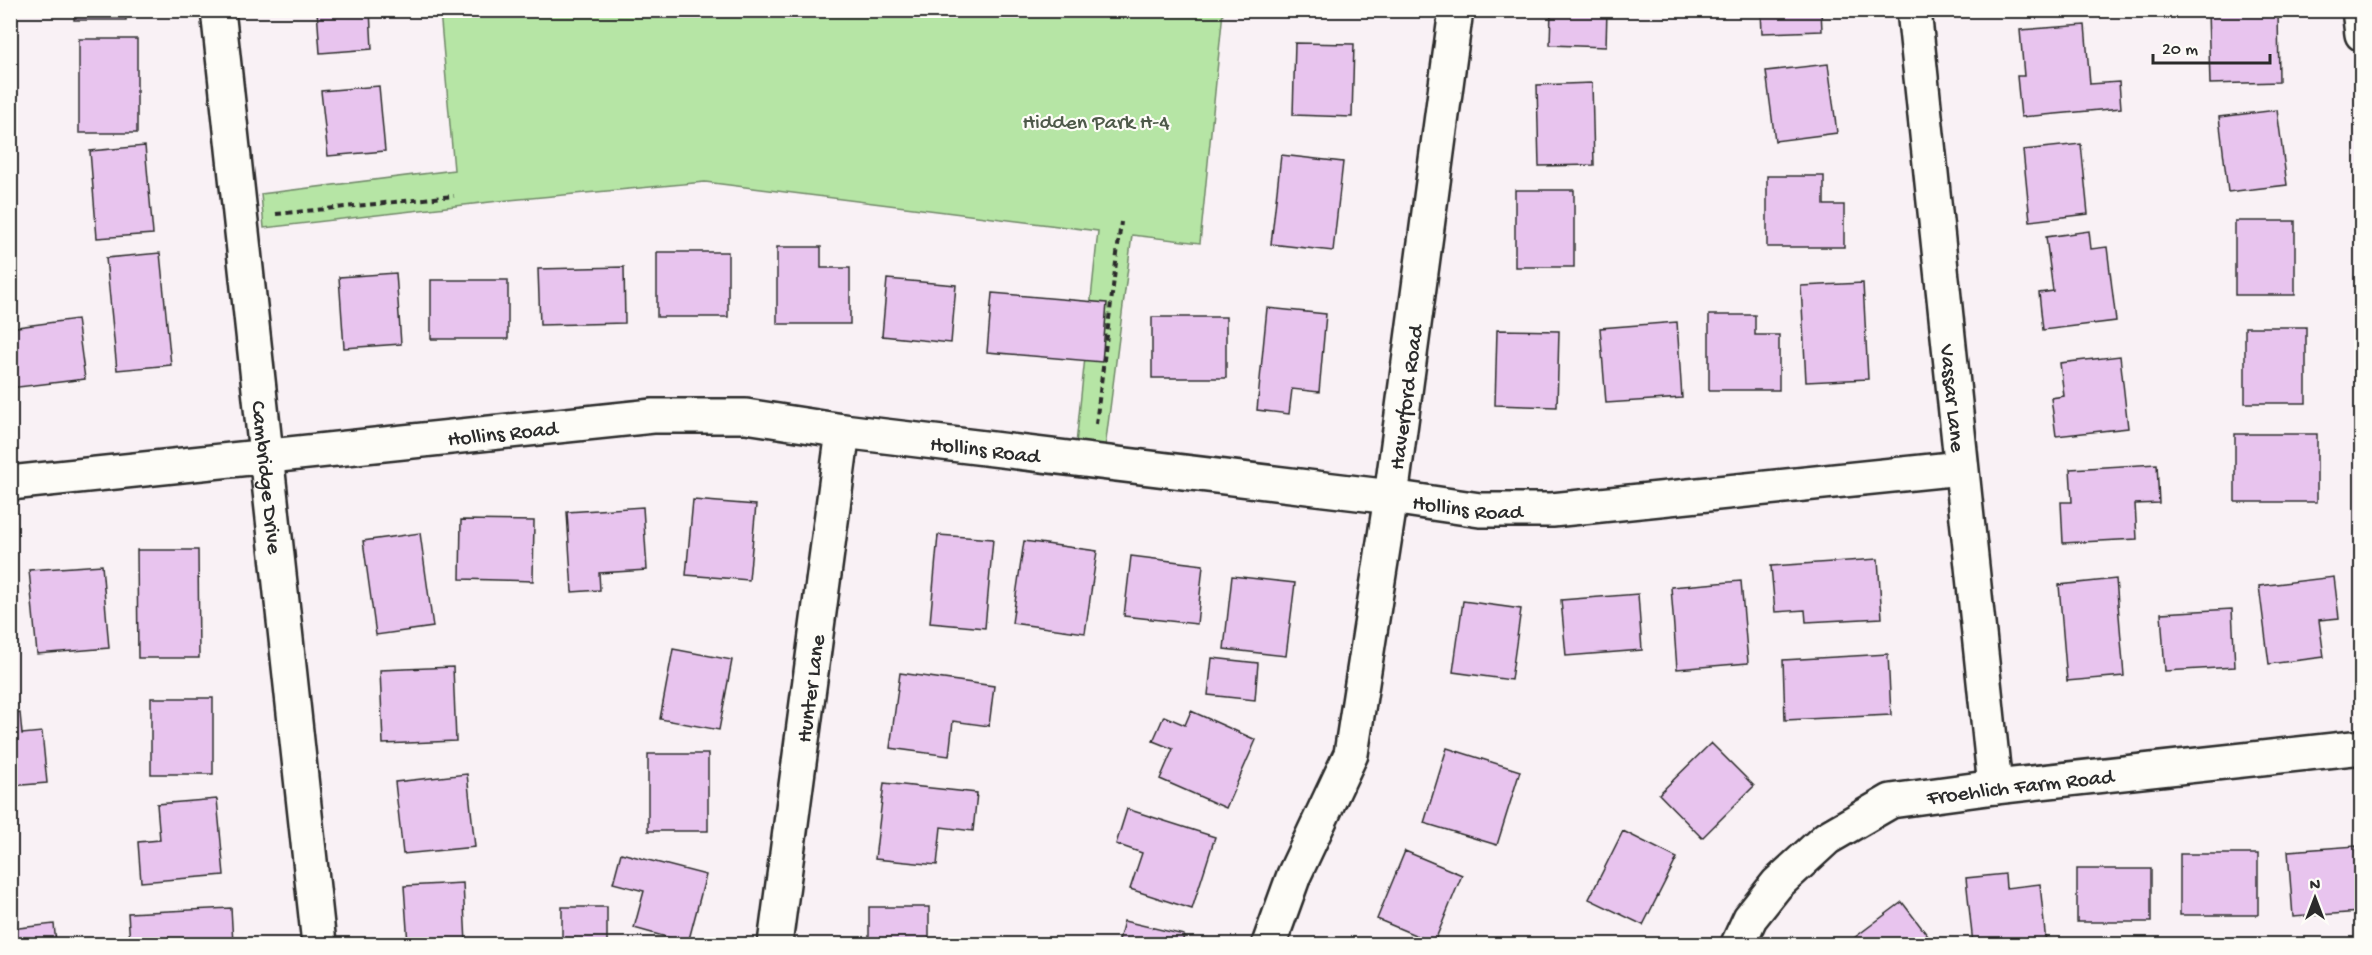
<svg xmlns="http://www.w3.org/2000/svg" width="2372" height="955" font-family="'Gochi Hand',sans-serif">
<style>
.green{fill:#b6e5a5;stroke:#708868;stroke-width:1.5}
.building{fill:#e8c4ee;stroke:#2b2b2b;stroke-width:1.5}
.lines{fill:none;stroke-linecap:round;stroke-linejoin:round}
.minor-casing{stroke:#2b2b2b;stroke-width:38}
.path{stroke:#2b2b2b;stroke-width:4;stroke-dasharray:6 4.5;stroke-linecap:butt}
.minor{stroke:#fdfcf7;stroke-width:33}
.labels{text-anchor:middle;stroke-width:4.5;stroke-linejoin:round;paint-order:stroke}
.park-label{font-size:22px;fill:#4e5a4a;stroke:#fdfcf7}
.street-label{font-size:22px;fill:#2b2b2b;stroke:#fdfcf7}
</style>
<rect width="100%" height="100%" fill="#f9f1f5"/>
<filter id="ink" filterUnits="userSpaceOnUse"><feTurbulence type="fractalNoise" baseFrequency=".0167" numOctaves="2"/><feDisplacementMap in="SourceGraphic" scale="12" xChannelSelector="R" yChannelSelector="G"/><feConvolveMatrix kernelMatrix="1 2 1 2 8 2 1 2 1" color-interpolation-filters="sRGB"/></filter>
<g filter="url(#ink)">
<!-- green -->
<path class="green" d="M440,11H1223L1200,243L1132,235L1104,456L1075,454L1098,231L705,182L499,201L264,228L261,194L454,170Z"/>
<!-- building -->
<path class="building" d="M74,10H126V20H74Z
M317,10H370L372,49L320,53Z
M1551,10H1607L1606,47L1550,45Z
M1761,10H1821L1822,31L1762,33Z
M2208,10H2278L2279,82L2210,84Z
M2085,25L2090,84L2119,82L2121,108L2021,117L2017,76H2024L2020,30Z
M79,39H137V133H79Z
M1295,43L1354,44L1352,117L1293,115Z
M1828,64L1837,133L1775,141L1766,71Z
M1592,83L1594,165L1539,166L1537,85Z
M379,86L385,151L328,156L321,91Z
M2277,110L2287,185L2228,192L2219,117Z
M2081,144L2088,214L2030,221L2023,150Z
M145,146L153,234L97,238L90,151Z
M1281,155L1343,162L1333,251L1271,244Z
M1767,176H1824V205H1844V247H1767Z
M1515,190H1574V267H1515Z
M2235,221H2295V295H2235Z
M2089,231L2091,249L2107,247L2116,321L2043,330L2039,293L2053,291L2046,237Z
M777,247H821V268H850V324H777Z
M657,252H728V317H657Z
M160,253L171,365L117,370L106,258Z
M624,267L625,323L540,325L538,269Z
M396,273L401,344L344,348L339,277Z
M887,279L956,285L951,343L882,336Z
M431,280H508V339H431Z
M1863,283L1868,379L1806,382L1801,286Z
M992,293L1107,303L1102,362L987,352Z
M1267,308L1326,314L1319,392L1292,389L1289,414L1257,410Z
M1709,315H1755V335H1779V390H1709Z
M1152,317H1226V378H1152Z
M77,319L85,379L10,388V328Z
M1677,322L1682,398L1606,403L1600,328Z
M2245,327H2306V403H2245Z
M1497,330L1559,331L1557,407L1495,405Z
M2120,356L2128,428L2056,436L2051,398L2064,396L2060,363Z
M2235,434H2317V502H2235Z
M2157,464L2159,503L2135,504L2137,539L2063,543L2061,502H2072L2070,469Z
M693,500L756,505L749,580L686,575Z
M643,507L647,570L599,573L600,590L572,592L567,512Z
M461,520L534,521L533,581L460,579Z
M420,533L433,627L376,635L363,541Z
M938,535L993,539L985,628L930,623Z
M1024,541L1097,551L1085,633L1012,623Z
M137,550H198L199,658H138Z
M1131,556L1203,565L1197,624L1124,616Z
M1878,559L1882,618L1806,622L1805,610L1775,612L1771,566Z
M102,565L109,648L37,654L29,570Z
M1232,576L1295,583L1286,656L1224,649Z
M2334,577L2339,618L2319,620L2324,657L2269,664L2259,586Z
M2116,579L2124,676L2067,681L2059,585Z
M1741,581L1748,663L1677,669L1671,587Z
M1638,594L1642,650L1566,656L1561,600Z
M1463,601L1521,609L1511,680L1453,672Z
M2232,609L2235,667L2165,671L2161,613Z
M673,649L732,660L719,730L660,719Z
M1888,654L1891,715L1785,720L1783,660Z
M1212,658L1258,663L1255,700L1208,695Z
M453,667L456,741L383,744L380,670Z
M900,673L994,686L989,726L953,721L949,756L890,748Z
M151,698H213V774H151Z
M1191,711L1256,740L1226,808L1160,779L1173,749L1153,741L1164,716L1185,725Z
M20,713L22,734L42,732L47,783L10,786V714Z
M1711,743L1754,786L1702,838L1659,794Z
M1447,748L1520,771L1497,845L1424,823Z
M648,754H708V831H648Z
M467,774L475,847L403,854L395,782Z
M884,783L977,793L973,831L941,827L937,865L875,859Z
M217,799L224,875L141,882L138,842L160,840L157,804Z
M1127,809L1215,837L1192,909L1130,889L1142,853L1116,844Z
M10,823H14V900H10Z
M1623,831L1677,858L1643,925L1589,899Z
M2356,846L2360,912L2293,917L2288,851Z
M1405,851L1462,875L1434,943L1377,919Z
M621,853L706,875L688,943L634,928L644,891L613,883Z
M2180,854H2258V915H2180Z
M2077,869H2151V922H2077Z
M2005,874L2006,888L2040,884L2046,943L1973,944L1966,878Z
M463,883L466,944H408L404,886Z
M1902,902L1934,944H1846Z
M562,907H607V944H562Z
M869,907H929V944H869Z
M231,908L233,944H130L128,913Z
M1124,921L1184,935L1182,944H1118Z
M54,924L56,944H10V929Z"/>
<g class="lines">
<defs>
<g id="minor">
<path id="s1" d="M218,10L319,944"/>
<path id="s2" d="M1914,10L1995,787"/>
<path d="M2359,10L2362,34"/>
<path id="s3" d="M10,483L653,416H746L843,431L1391,497L1480,510H1552L1961,468"/>
<path id="s4" d="M775,944L843,431"/>
<path id="s5" d="M1269,944L1294,875L1351,754L1391,497L1456,10"/>
<path id="s6" d="M1738,944L1750,918L1777,884L1827,838L1891,801L1995,787L2362,747"/>
</g>
</defs>
<!-- minor casing -->
<use href="#minor" class="minor-casing"/>
<!-- path -->
<path class="path" d="M276,214L454,196
M1096,424L1121,222"/>
<!-- minor -->
<use href="#minor" class="minor"/>
</g>
</g>
<g class="labels">
<!-- park labels -->
<g class="park-label">
<text x="1096" y="128">Hidden Park H-4</text>
</g>
<!-- street labels -->
<g class="street-label">
<text dy="8" stroke="none"><textPath href="#s5" startOffset="568">Haverford Road</textPath></text>
<text dy="8" stroke="none"><textPath href="#s2" startOffset="390">Vassar Lane</textPath></text>
<text dy="8" stroke="none"><textPath href="#s3" startOffset="495">Hollins Road</textPath></text>
<text dy="8" stroke="none"><textPath href="#s3" startOffset="981">Hollins Road</textPath></text>
<text dy="8" stroke="none"><textPath href="#s1" startOffset="470">Cambridge Drive</textPath></text>
<text dy="8" stroke="none"><textPath href="#s3" startOffset="1467">Hollins Road</textPath></text>
<text dy="8" stroke="none"><textPath href="#s4" startOffset="258">Hunter Lane</textPath></text>
<text dy="8" stroke="none"><textPath href="#s6" startOffset="344">Froehlich Farm Road</textPath></text>
</g>
</g>
<!-- margin -->
<rect width="2372" height="955" fill="none" stroke="#fdfcf7" stroke-width="36"/>
<rect x="18" y="18" width="2336" height="919" fill="none" stroke="#2b2b2b" stroke-width="2" filter="url(#ink)"/>
<!-- north arrow -->
<g transform="translate(2315 898)" stroke="#fdfcf7" stroke-width="4.5" paint-order="stroke">
<path d="M0-4.5L10 22L0 15L-10 22Z" fill="#2b2b2b"/>
<text y="-9" font-size="16" font-weight="bold" text-anchor="middle" fill="#2b2b2b">N</text>
</g>
<!-- scale -->
<path d="M2153 54v9h117v-9" fill="none" stroke="#2b2b2b" stroke-width="3"/>
<text x="2162" y="54" font-size="18" fill="#2b2b2b" stroke="#fdfcf7" stroke-width="4.5" paint-order="stroke">20 m</text>
</svg>
